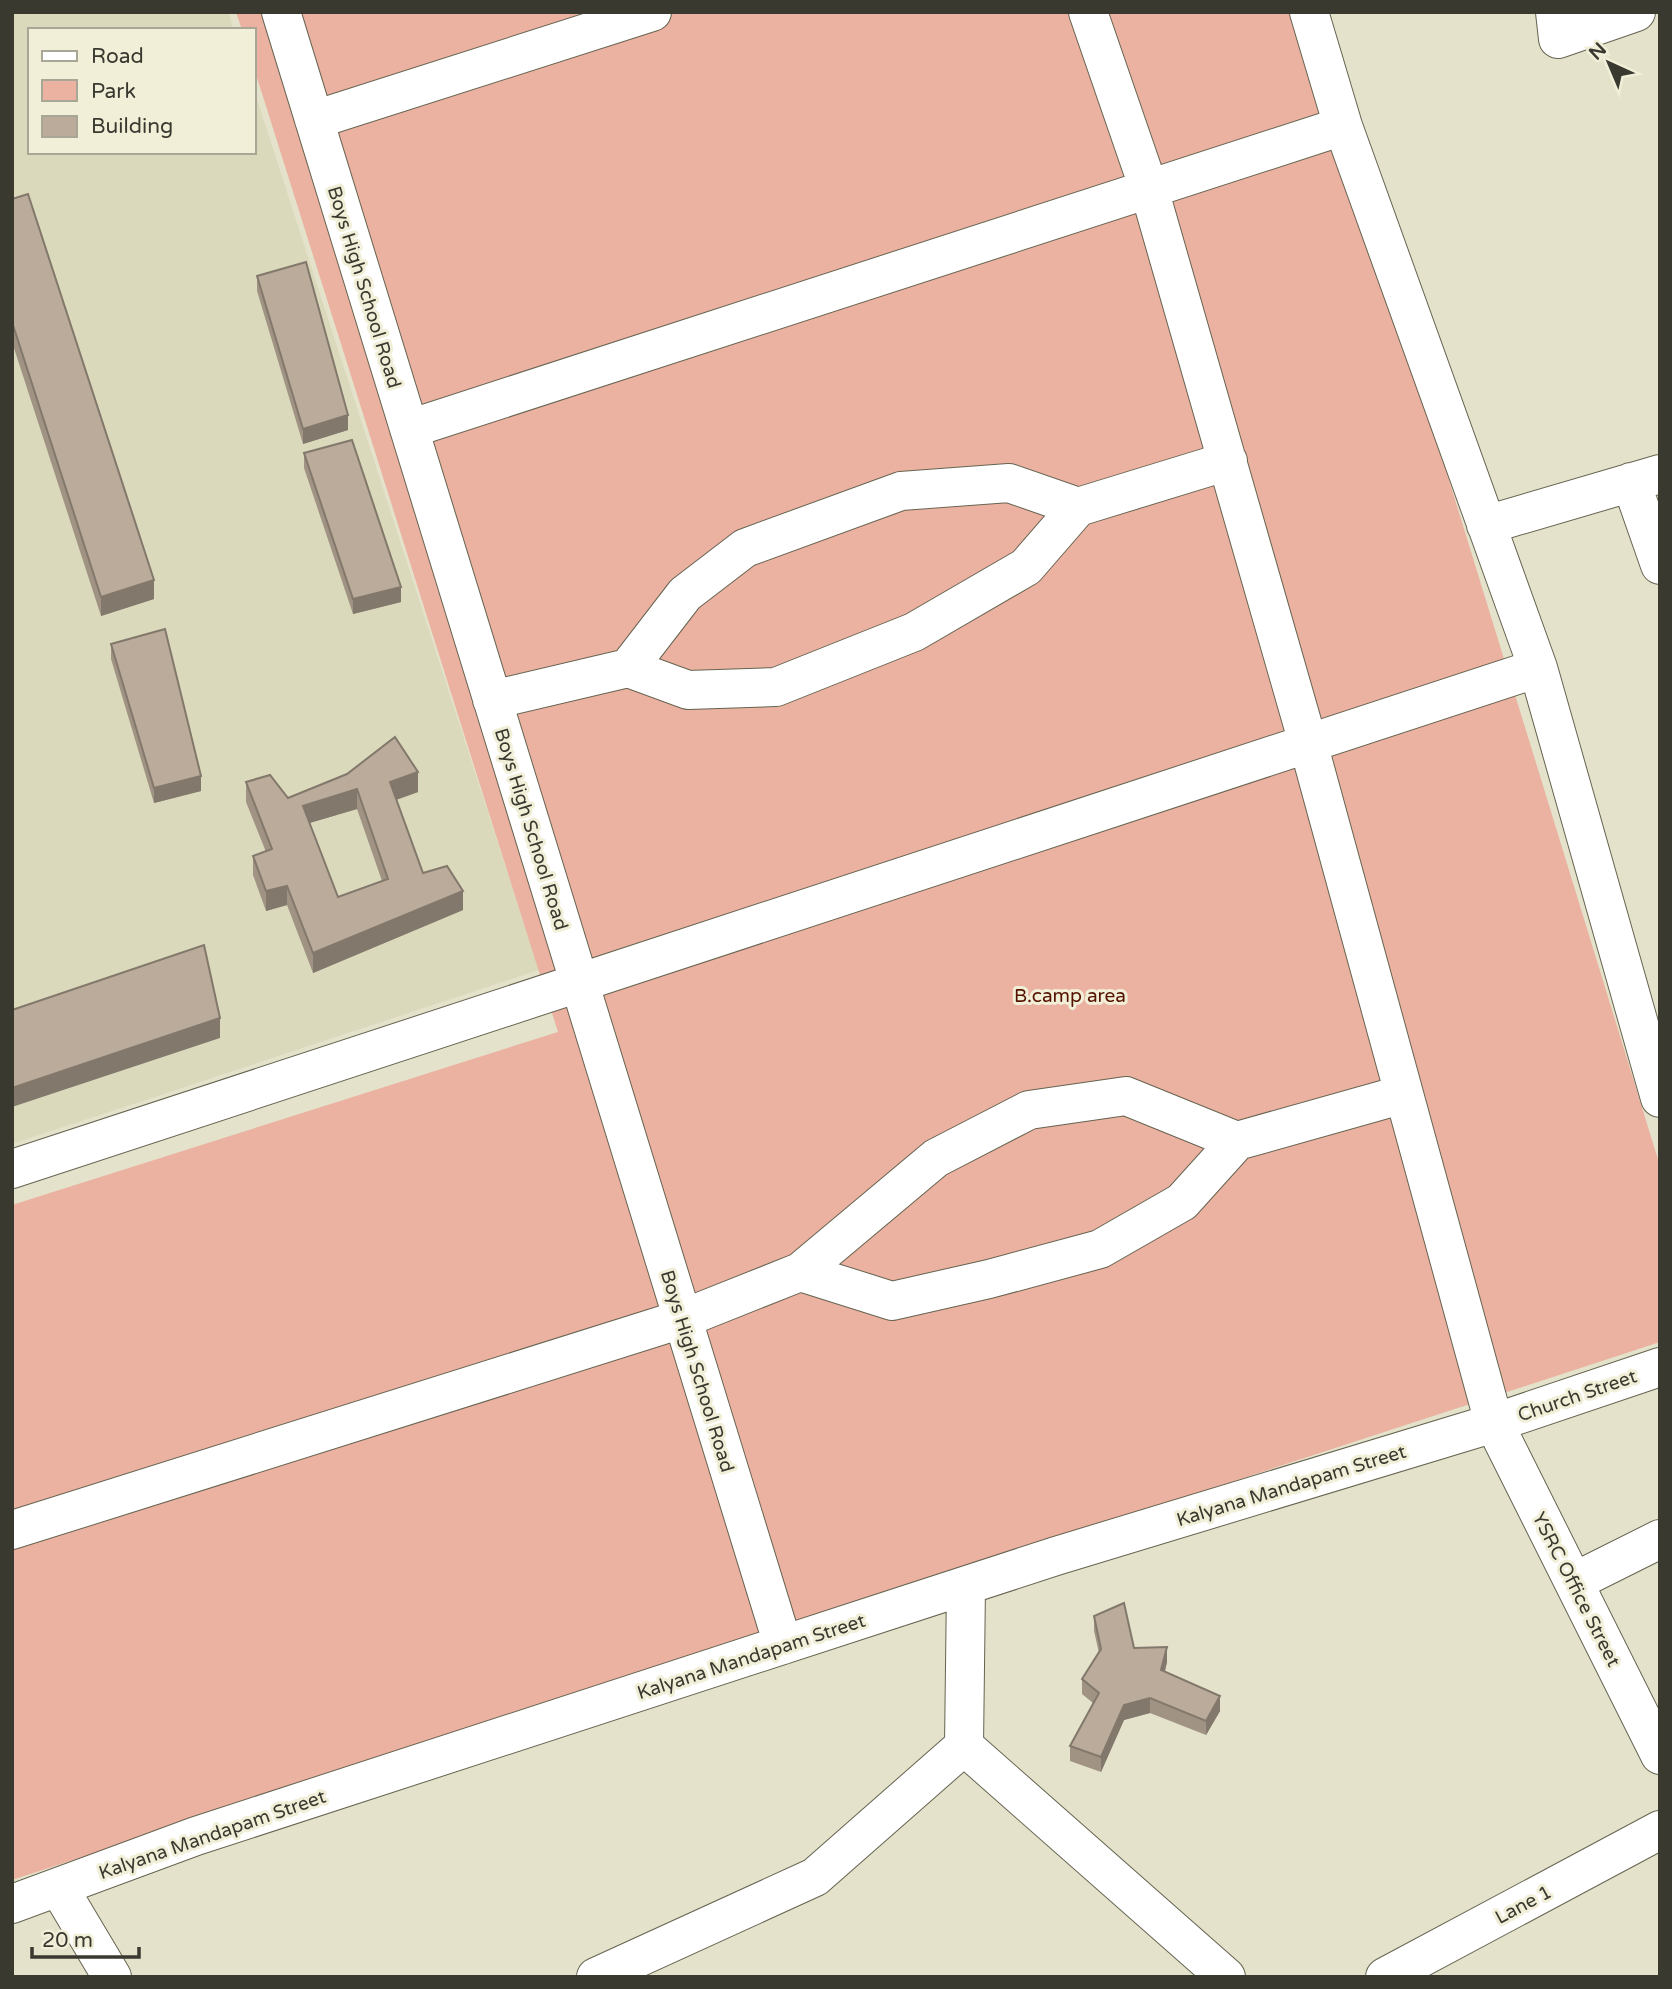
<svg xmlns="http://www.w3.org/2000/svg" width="1672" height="1989" font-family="'Varela Round',sans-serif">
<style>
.built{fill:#dbd9bb}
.green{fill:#ebb1a1}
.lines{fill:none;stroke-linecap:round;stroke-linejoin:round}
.street-casing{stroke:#666451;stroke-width:40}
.street{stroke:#fff;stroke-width:38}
.wall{fill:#a09384;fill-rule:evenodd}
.shaded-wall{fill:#82786c}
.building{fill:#baab9a;stroke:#82786c;stroke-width:2;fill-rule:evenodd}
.labels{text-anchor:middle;stroke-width:6;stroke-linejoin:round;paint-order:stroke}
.street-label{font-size:19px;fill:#3a3930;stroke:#f1efd8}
.park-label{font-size:19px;fill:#561201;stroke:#f1efd8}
</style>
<rect width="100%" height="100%" fill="#e4e2cb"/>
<!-- built -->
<path class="built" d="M12,12H228L234,30H30V152H254V90L539,970L12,1144Z"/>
<!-- green -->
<path class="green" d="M236,12H1305L1660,1166V1342L12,1880V1205L558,1032L254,68V30H242Z"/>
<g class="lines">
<defs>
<path id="street" d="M281,12L783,1645
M1088,12L1149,189L1308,743L1494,1423L1660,1755
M1309,12L1343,126L1538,668L1660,1098
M1555,12L1558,39L1636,12
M314,120L652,12
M409,429L1343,126
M1631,482L1660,565
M1486,525L1660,474
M628,668L685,594L745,548L901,491L1009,483L1078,507
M492,700L628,668L688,690L776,687L914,632L1026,567L1078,507L1228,461
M12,1169L1538,668
M800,1272L892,1301L989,1279L1100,1249L1182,1202L1237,1141L1404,1094
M12,1530L682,1319L800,1272L936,1158L1029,1110L1126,1096L1237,1141
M1574,1582L1660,1539
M964,1746L1226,1977
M59,1888L112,1977
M12,1904L196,1836L1056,1556L1494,1423L1660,1367
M596,1977L815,1877L964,1746L966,1586
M1385,1977L1660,1830"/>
</defs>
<!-- street casing -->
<use href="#street" class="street-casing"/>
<!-- street -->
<use href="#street" class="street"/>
</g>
<!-- wall -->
<path class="wall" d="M12,199L154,599L101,616L12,342Z
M257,276L348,430L303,444L257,291Z
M304,453L401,602L353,614L304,468Z
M111,644L201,791L154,803L111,659Z
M347,774L418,792L396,800L423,873L463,910L313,973L287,905L266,911L253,875V856L266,852L246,802V782L288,798ZM357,809L382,881L338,897L309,823Z
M1094,1616L1134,1648L1167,1662L1165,1672L1220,1711L1206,1735L1150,1713L1124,1720L1101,1772L1070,1761V1746L1093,1703L1082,1694V1679L1099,1653L1094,1631Z"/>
<!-- shaded-wall -->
<path class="shaded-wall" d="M348,415V430L303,444V429Z
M154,580V599L101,616V597Z
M401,587V602L353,614V599Z
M418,772V792L390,802V782Z
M201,776V791L154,803V788Z
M357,789V809L303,825V806Z
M287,886V905L266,911V891Z
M463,891V910L313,973V953Z
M220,1018V1038L12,1107V1088Z
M1167,1647V1662L1161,1685V1670Z
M1220,1696V1711L1206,1735V1721Z
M1150,1698V1713L1124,1720L1101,1772V1757L1124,1705Z"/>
<!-- building -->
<path class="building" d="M28,194L154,580L101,597L12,322V199Z
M306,262L348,415L303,429L257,276Z
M352,440L401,587L353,599L304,453Z
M165,629L201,776L154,788L111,644Z
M395,737L418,772L390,782L423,873L447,866L463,891L313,953L287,886L266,891L253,856L272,849L246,782L270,775L288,798L347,774ZM357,789L388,879L338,897L303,806Z
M204,945L220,1018L12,1088V1010Z
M1124,1603L1134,1648L1167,1647L1161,1670L1220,1696L1206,1721L1150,1698L1124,1705L1101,1757L1070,1746L1099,1693L1082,1679L1101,1649L1094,1616Z"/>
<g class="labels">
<!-- street labels -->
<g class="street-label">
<text transform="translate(365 287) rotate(73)" y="7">Boys High School Road</text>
<text transform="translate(532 829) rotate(73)" y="7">Boys High School Road</text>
<text transform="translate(698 1371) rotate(73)" y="7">Boys High School Road</text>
<text transform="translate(1577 1395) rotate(-19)" y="7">Church Street</text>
<text transform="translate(1291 1485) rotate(-17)" y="7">Kalyana Mandapam Street</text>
<text transform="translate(1577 1589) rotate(63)" y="7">YSRC Office Street</text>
<text transform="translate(751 1656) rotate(-18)" y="7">Kalyana Mandapam Street</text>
<text transform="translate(212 1834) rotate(-19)" y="7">Kalyana Mandapam Street</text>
<text transform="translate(1523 1904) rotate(-28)" y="7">Lane 1</text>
</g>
<!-- park labels -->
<g class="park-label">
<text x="1070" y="1002">B.camp area</text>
</g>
</g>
<!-- border -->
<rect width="1672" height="1989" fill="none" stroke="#3a3930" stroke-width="28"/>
<!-- legend -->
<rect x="28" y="28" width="228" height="126" fill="#f1efd8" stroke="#a8a695" stroke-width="2"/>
<rect x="42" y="51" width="35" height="10" fill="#ffffff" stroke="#a8a695" stroke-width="2"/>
<text x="91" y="63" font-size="21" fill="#3a3930">Road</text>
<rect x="42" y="80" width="35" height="21" fill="#ebb1a1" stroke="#a8a695" stroke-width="2"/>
<text x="91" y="98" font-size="21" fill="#3a3930">Park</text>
<rect x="42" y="116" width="35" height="21" fill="#baab9a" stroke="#a8a695" stroke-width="2"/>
<text x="91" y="133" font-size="21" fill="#3a3930">Building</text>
<!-- north arrow -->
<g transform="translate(1609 63) rotate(316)" stroke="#f1efd8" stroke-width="5" paint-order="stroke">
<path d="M0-5L12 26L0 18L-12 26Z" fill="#3a3930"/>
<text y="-10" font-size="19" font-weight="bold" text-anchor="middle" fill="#3a3930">N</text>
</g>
<!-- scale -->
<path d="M32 1947v10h107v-10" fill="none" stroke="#3a3930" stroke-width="3.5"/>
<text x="42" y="1947" font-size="21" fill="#3a3930" stroke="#f1efd8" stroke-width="5" paint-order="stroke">20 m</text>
</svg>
